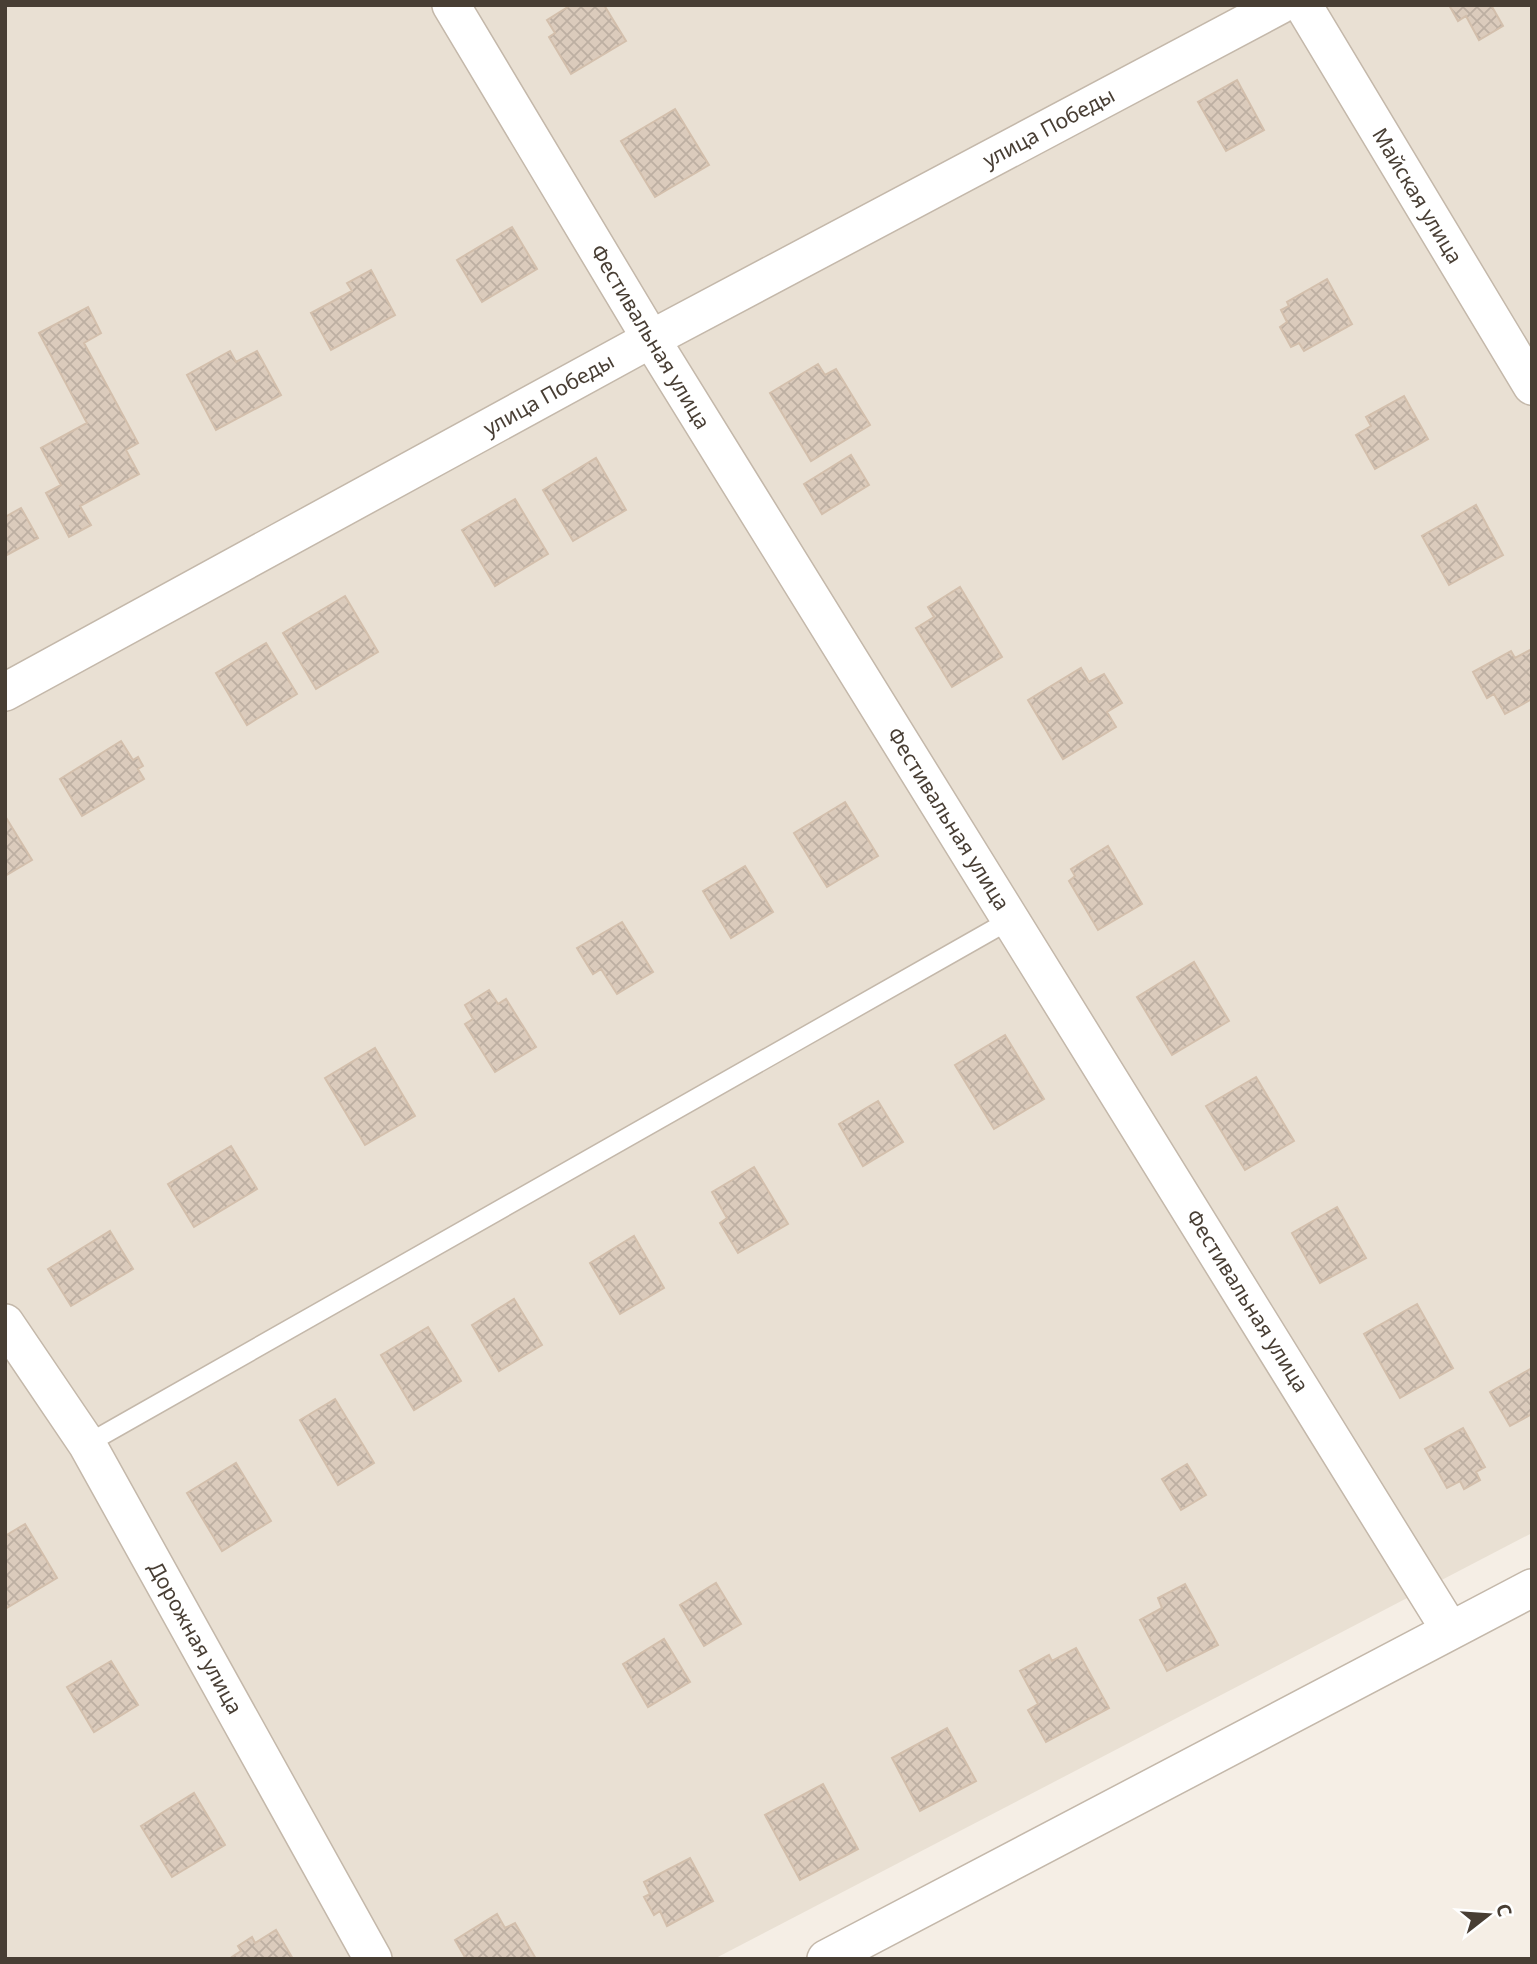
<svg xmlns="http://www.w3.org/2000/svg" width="1537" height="1964" font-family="'Noto Sans',sans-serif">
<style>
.residential{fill:#e9e0d3}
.building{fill:url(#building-cross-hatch);stroke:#d3bfac;stroke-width:2}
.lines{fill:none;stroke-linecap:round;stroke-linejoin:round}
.service-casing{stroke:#c4b8aa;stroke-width:21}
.minor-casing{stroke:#c4b8aa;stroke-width:40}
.service{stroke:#fff;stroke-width:18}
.minor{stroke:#fff;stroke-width:37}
.labels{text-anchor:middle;stroke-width:6;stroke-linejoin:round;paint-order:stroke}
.street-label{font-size:21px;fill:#483e34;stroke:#fff}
</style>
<defs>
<pattern id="building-cross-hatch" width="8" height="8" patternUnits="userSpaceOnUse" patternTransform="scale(1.75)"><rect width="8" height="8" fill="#dbcbbc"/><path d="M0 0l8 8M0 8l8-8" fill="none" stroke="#bdafa2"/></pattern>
</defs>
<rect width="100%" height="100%" fill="#f5eee5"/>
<!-- residential -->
<path class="residential" d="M5,5H1532V1533L714,1959H5Z"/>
<!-- building -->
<path class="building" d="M571,5H604L626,41L571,74L549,37L555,33L547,20Z
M1449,5H1491L1503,26L1479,40L1466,16L1458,21Z
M1237,80L1264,130L1226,151L1198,102Z
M675,109L709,165L655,197L621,141Z
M512,227L537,269L482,302L457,260Z
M371,270L395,315L331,350L311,313L352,291L347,283Z
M1327,279L1352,324L1304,351L1299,343L1291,347L1280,327L1287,322L1281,310L1289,306L1287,302Z
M88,307L101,333L84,343L138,443L126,450L139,474L80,506L91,525L69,537L46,493L61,485L41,448L87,423L39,333Z
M230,351L236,362L257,351L281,395L216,430L187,375Z
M818,364L825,375L836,369L870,425L811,461L770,393Z
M1404,396L1428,439L1375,469L1356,435L1371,426L1366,417Z
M851,455L869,485L822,514L804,484Z
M596,458L626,510L573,541L543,490Z
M515,499L548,554L495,586L462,530Z
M1476,505L1503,555L1449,585L1422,536Z
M21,508L38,538L5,556V517Z
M960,587L1002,657L952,687L916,628L934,617L928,607Z
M345,596L378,652L316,689L283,633Z
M266,643L297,694L247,725L216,673Z
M1532,649V699L1505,714L1494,694L1487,698L1473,672L1511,651L1515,658Z
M1081,668L1089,682L1104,674L1122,703L1107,712L1116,727L1063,759L1028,700Z
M121,741L133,760L138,757L143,766L138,769L144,779L82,816L60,779Z
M845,802L878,856L827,887L794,833Z
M5,816L32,860L5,876Z
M1108,846L1142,904L1098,930L1069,881L1075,876L1071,869Z
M745,866L773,912L731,938L703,891Z
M622,922L653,972L617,994L601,969L593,974L577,948Z
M1194,962L1229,1021L1172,1055L1137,997Z
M489,990L498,1004L506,999L536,1047L495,1072L465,1024L473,1019L465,1005Z
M1005,1035L1044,1099L994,1129L955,1065Z
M375,1048L415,1116L365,1145L325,1078Z
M1256,1077L1294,1141L1245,1170L1206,1106Z
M878,1101L903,1142L863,1166L839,1124Z
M231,1146L257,1189L194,1227L168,1184Z
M754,1167L788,1224L738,1253L720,1223L727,1218L712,1192Z
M1337,1207L1366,1258L1320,1283L1292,1233Z
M110,1231L133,1269L71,1306L48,1269Z
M634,1236L664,1288L620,1314L590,1263Z
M514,1299L542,1345L499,1371L472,1325Z
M1417,1304L1453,1368L1400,1398L1364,1334Z
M428,1327L461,1381L414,1410L381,1355Z
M1532,1368V1414L1510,1426L1490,1392Z
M335,1399L374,1463L338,1485L300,1420Z
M1463,1428L1485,1467L1476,1472L1480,1480L1464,1489L1460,1481L1447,1488L1425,1449Z
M236,1463L271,1521L222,1551L187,1493Z
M1187,1464L1206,1495L1181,1510L1162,1479Z
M25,1524L57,1578L5,1609V1536Z
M716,1583L741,1624L704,1646L680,1605Z
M1185,1584L1218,1645L1167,1671L1140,1620L1162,1608L1158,1598Z
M664,1639L690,1682L648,1707L623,1664Z
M1076,1648L1109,1708L1046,1742L1028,1710L1038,1704L1020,1671L1049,1655L1052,1661Z
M111,1661L138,1705L94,1732L67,1687Z
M947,1728L976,1781L920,1811L892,1758Z
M823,1784L858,1849L800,1880L765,1815Z
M194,1793L225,1845L172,1877L141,1826Z
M690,1858L713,1901L667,1926L660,1911L654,1915L644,1897L650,1894L644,1882Z
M497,1914L505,1928L515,1923L536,1959H466L455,1940Z
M276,1930L293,1959H234L232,1957L241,1951L238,1946L252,1937L255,1943Z"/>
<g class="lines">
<defs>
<path id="service" d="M87,1444L1010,920"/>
<path id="minor" d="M451,5L651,339L1450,1630
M1303,5L1532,386
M5,692L651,339L1280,5
M5,1323L87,1444L373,1959
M826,1959L1532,1588"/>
</defs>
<!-- service casing -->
<use href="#service" class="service-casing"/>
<!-- minor casing -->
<use href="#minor" class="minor-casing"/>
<!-- service -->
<use href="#service" class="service"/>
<!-- minor -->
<use href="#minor" class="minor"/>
</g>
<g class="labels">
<!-- street labels -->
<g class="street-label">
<text transform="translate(1049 128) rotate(-28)" y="7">улица Победы</text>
<text transform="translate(1417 196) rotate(59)" y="7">Майская улица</text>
<text transform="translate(650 337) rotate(59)" y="7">Фестивальная улица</text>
<text transform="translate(549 395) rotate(-29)" y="7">улица Победы</text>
<text transform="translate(948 819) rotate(58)" y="7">Фестивальная улица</text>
<text transform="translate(1247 1301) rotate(58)" y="7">Фестивальная улица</text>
<text transform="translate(195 1638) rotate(61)" y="7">Дорожная улица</text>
</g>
</g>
<!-- border -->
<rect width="1537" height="1964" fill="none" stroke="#483e34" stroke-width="14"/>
<!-- north arrow -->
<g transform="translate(1488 1915) rotate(73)" stroke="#ffffff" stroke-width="5" paint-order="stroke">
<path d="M0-5L12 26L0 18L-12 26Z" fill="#483e34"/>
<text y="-10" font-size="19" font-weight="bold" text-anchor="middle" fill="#483e34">С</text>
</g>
</svg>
